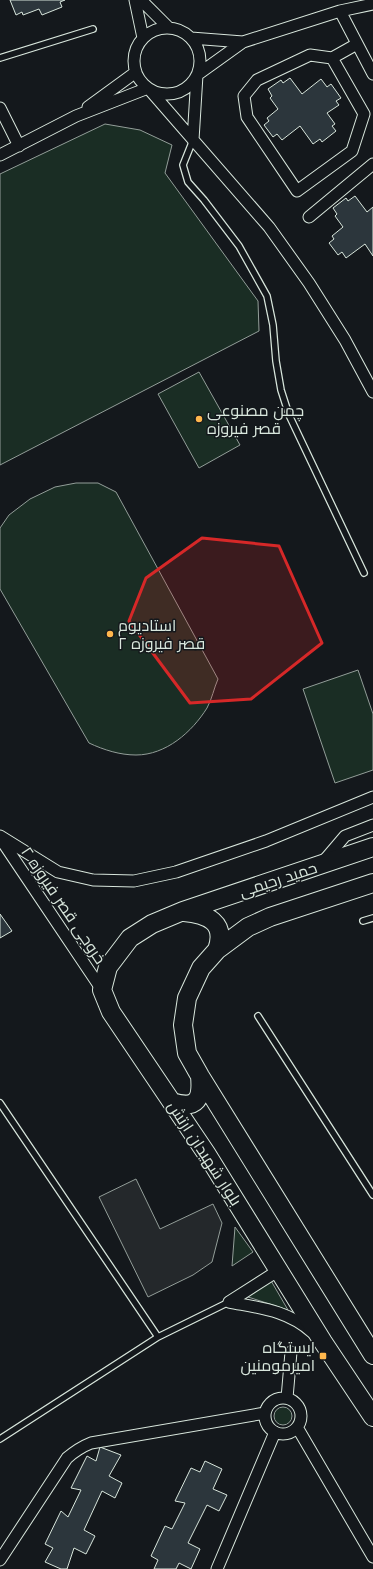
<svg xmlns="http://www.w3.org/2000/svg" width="373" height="1569" font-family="Jost,Cairo,sans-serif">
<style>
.green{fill:#1a2d24;stroke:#939e99}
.parking{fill:#24282b;stroke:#939e99}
.building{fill:#2c363c;stroke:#d8e6dc}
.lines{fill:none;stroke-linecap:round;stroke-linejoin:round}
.lane-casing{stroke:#d8e6dc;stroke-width:8}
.street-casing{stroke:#d8e6dc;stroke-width:13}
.primary-casing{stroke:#d8e6dc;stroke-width:20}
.lane{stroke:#14181c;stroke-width:5.5}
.street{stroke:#14181c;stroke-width:11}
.primary{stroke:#14181c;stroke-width:18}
.marked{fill:#d62828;fill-opacity:0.2;stroke:#d62828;stroke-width:3;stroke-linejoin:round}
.poi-dot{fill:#ffb74d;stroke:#14181c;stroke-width:1.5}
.labels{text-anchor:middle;stroke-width:3;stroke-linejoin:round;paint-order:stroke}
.poi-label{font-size:16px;fill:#d8e6dc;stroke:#14181c;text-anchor:start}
.street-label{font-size:16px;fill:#d8e6dc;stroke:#14181c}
</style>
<rect width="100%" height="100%" fill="#14181c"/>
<!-- green -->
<path class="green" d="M105,124L140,130L172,145L165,173L258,301L259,331L0,465V174Z
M199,372L240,445L199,468L158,394Z
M76,483H98L116,492L218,679C214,688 212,699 207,708C192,732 166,755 136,755C120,755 104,750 89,743L0,589V528L9,515L30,499L55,487Z
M358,670L373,714V770L335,783L303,689Z
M235,1227L253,1252L232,1266Z
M270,1279L288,1310L245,1296Z
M274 1416a9 9 0 1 1 18 0a9 9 0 1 1-18 0Z"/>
<!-- parking -->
<path class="parking" d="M136,1179L160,1229L213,1204L222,1223L212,1262L193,1275L148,1297L99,1197Z"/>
<!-- building -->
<path class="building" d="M10,0H65L60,2L62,7L42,15L39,9L23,15L22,12L16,15Z
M290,78L302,94L321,79L327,87L331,84L341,98L336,101L339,105L327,113L335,124L332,126L336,131L322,142L320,139L313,144L300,126L282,140L277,134L273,137L264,125L269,121L267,118L278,109L270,98L272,96L268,89L281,80L283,83Z
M355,196L367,212L373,207V256L365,244L346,258L342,252L338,255L329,243L334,239L332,236L343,227L335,216L337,214L333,208L346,198L348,201Z
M0,914L12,931L0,938Z
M100,1447L121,1455L109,1476L122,1483L115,1498L102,1491L84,1530L95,1536L86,1554L74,1548L67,1569H61L45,1562L53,1548L45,1544L61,1511L68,1517L81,1490L71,1488L87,1456L96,1461Z
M205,1461L222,1469L213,1489L227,1495L219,1511L207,1505L188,1543L200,1549L191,1569L179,1563L176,1569H154L158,1560L151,1556L165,1526L172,1529L185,1503L175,1501L191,1468L200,1472Z"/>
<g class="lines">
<defs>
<path id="lane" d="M0,58L93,29
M193,140L183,165L188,182L204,200L239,246L267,296L273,325L276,361L281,390L289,415L364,573
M363,921L373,918
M258,1016L373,1195
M0,1103L158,1337
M0,1439L158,1337L229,1302"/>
<path id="street" d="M135,0L143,38
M141,0L169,28
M340,11L373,74
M134 61a33 33 0 1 1 66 0a33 33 0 1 1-66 0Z
M191,38L243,42
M332,58L310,55L257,80L244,96L247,117L297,191L352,151L364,114L332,58L357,44
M88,107L136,72
M0,108L19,146
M193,140L197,75L243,42L340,11L373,4
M0,155L76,116L148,88L269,227L309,283L345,340L373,392
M309,217L373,164
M0,836L58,872L93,880L134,881L176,872L266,841L373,797
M0,838L102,990
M322,863L345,836L373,825
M229,1302C260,1308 287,1310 312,1332
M229,1302L279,1270
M287,1398L291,1352
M265 1416a18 18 0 1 1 36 0a18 18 0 1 1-36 0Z
M297,1427L373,1557
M0,1560L67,1458C75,1451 81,1447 91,1443L265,1413
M217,1569L275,1432"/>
<path id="primary" d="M373,847L183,911L152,924L130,938L108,967L102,990L111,1012L206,1153L323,1342L373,1417
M373,883L270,917L248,927L217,950L201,968L187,998L183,1025L187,1053L200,1076L373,1355
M184,912C207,914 227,922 217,950
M172,1102C198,1110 202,1098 200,1076"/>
</defs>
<!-- lane casing -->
<use href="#lane" class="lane-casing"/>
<!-- street casing -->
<use href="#street" class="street-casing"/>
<!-- primary casing -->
<use href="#primary" class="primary-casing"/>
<!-- lane -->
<use href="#lane" class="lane"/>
<!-- street -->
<use href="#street" class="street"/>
<!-- primary -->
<use href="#primary" class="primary"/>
</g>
<!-- marked area -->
<path class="marked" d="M202,538L279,546L322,643L251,699L190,703L129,621L146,578Z"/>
<!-- markers -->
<g class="poi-dot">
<circle cx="199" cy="419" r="4"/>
<circle cx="110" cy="634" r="4"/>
<rect x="319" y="1352" width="8" height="8" rx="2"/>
</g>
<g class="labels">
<!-- poi labels -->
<g class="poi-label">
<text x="207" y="416">چمن مصنوعی<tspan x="207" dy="18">قصر فیروزه</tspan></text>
<text x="118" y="631">استادیوم<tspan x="118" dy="18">قصر فیروزه ۲</tspan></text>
<text x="315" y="1353" text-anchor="end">ایستگاه<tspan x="315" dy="18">امیرمومنین</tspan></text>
</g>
<!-- street labels -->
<g class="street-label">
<text transform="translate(278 879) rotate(-18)" y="6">حمید رحیمی</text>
<text transform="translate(64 905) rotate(56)" y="6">خروجی قصر فیروزه ۲</text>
<text transform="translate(205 1153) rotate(57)" y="6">بلوار شهیدان ارتش</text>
</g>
</g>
</svg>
